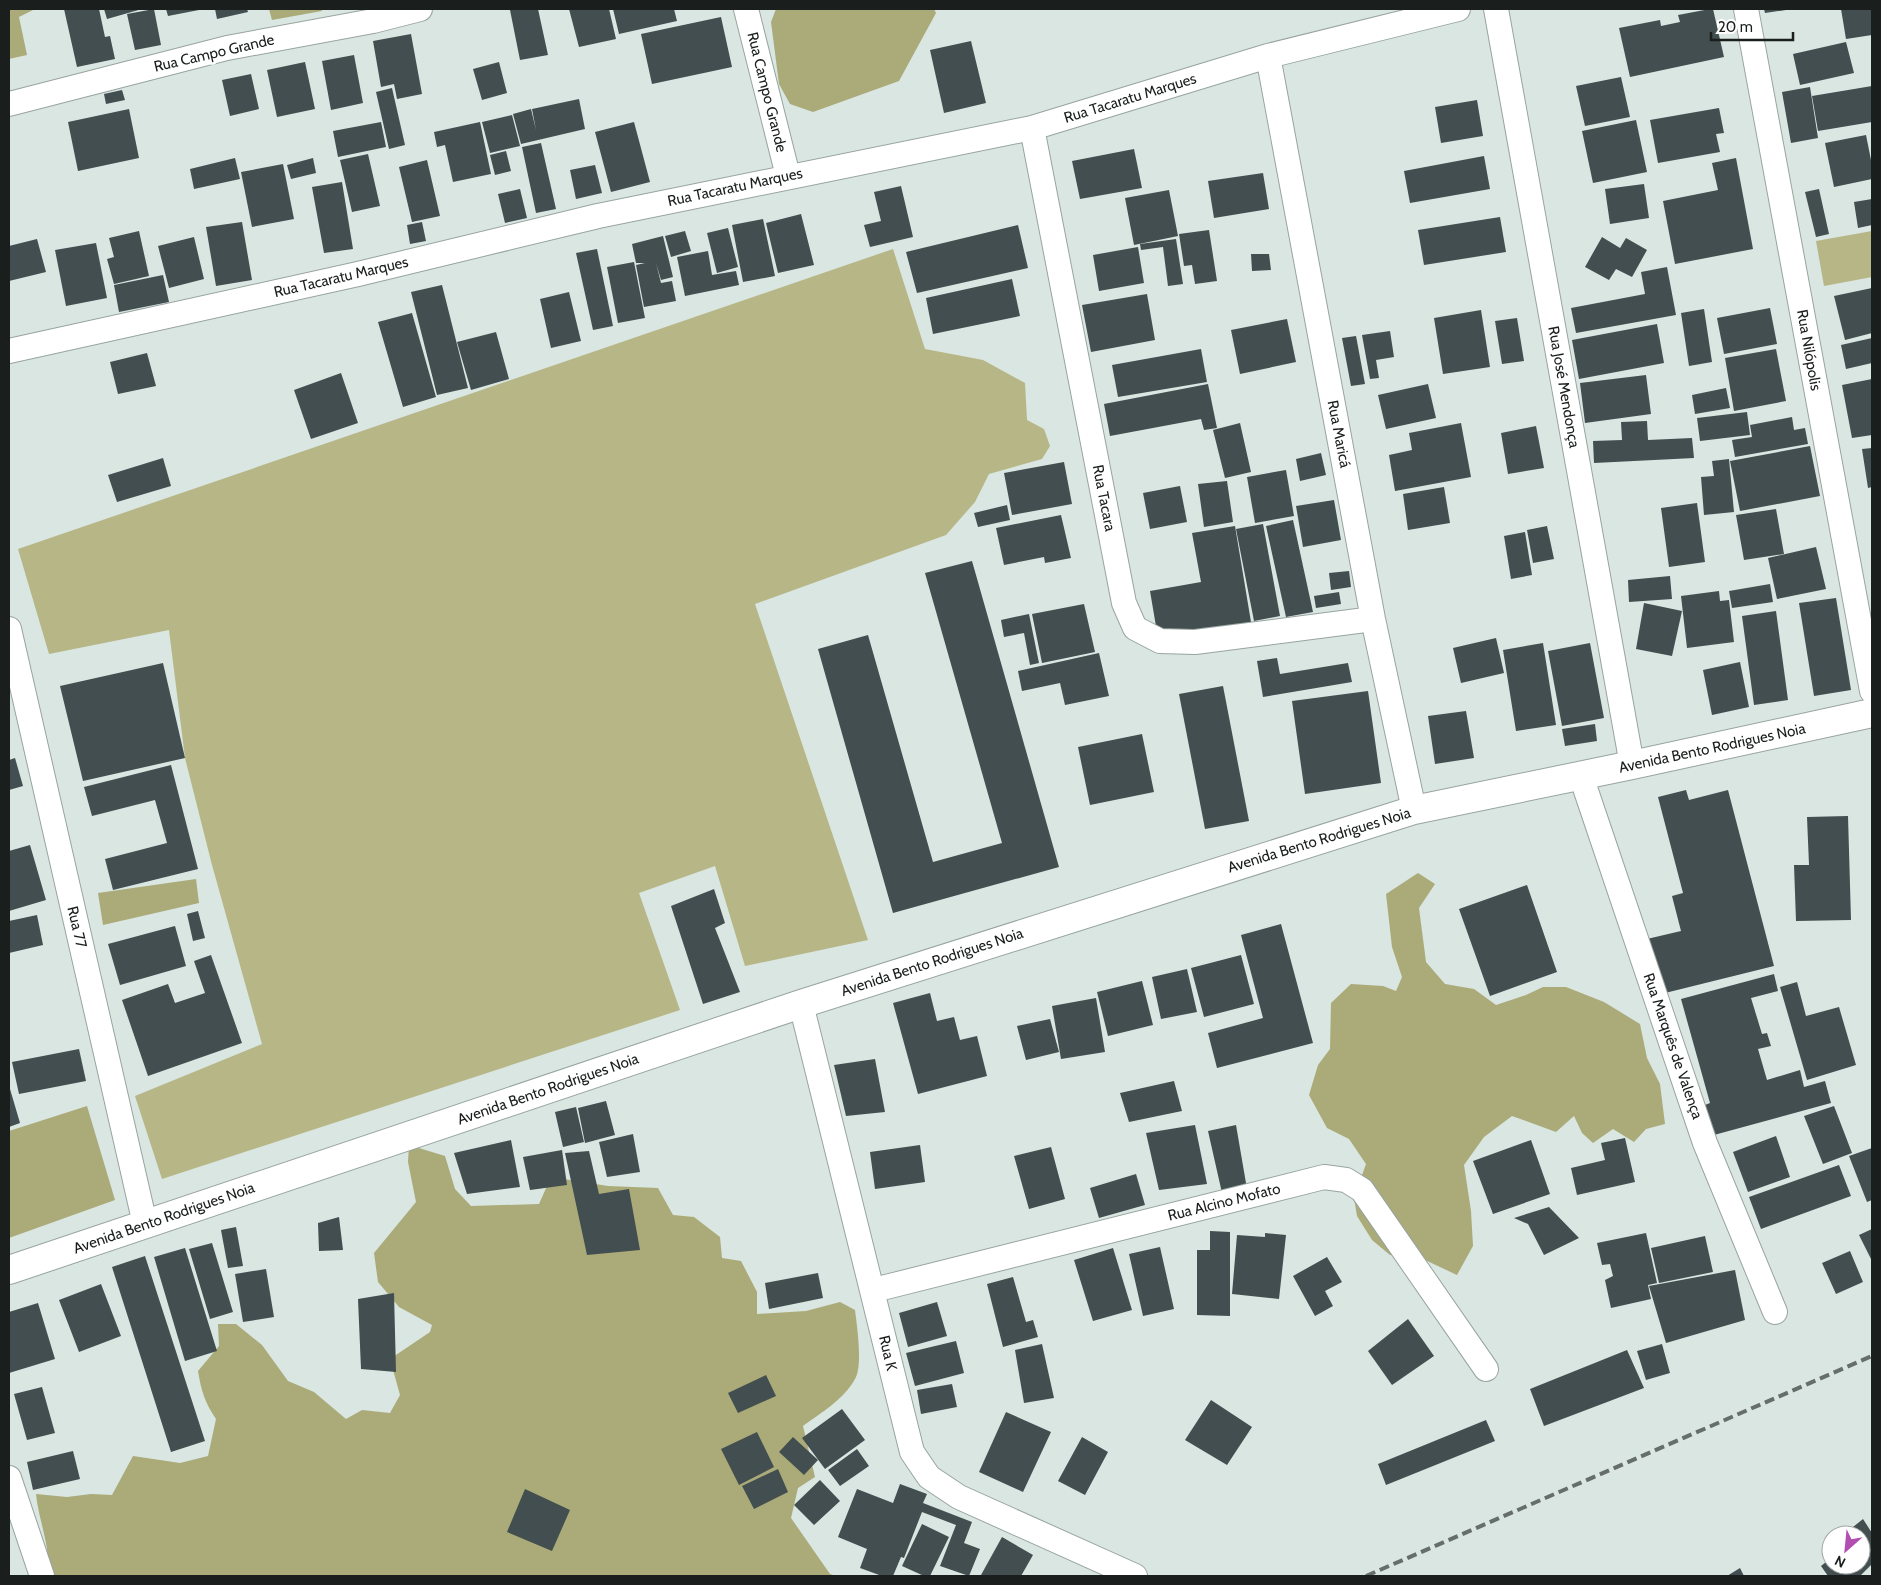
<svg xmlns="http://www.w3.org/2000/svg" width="1881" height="1585" font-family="Cabin,sans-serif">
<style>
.green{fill:#b7b687}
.forest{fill:#abaa79}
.building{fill:#424e4f}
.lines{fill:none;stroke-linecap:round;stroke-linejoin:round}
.street-casing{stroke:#98a49f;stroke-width:26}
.secondary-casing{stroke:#98a49f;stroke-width:30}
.street{stroke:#fff;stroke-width:24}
.secondary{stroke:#fff;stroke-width:28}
.rail{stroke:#666e6b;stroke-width:4;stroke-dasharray:10 5;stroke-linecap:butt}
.labels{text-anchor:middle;stroke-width:5;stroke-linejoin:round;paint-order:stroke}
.street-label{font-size:15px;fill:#1a1e1d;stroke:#fff}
</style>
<rect width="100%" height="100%" fill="#d9e6e1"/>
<!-- green -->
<path class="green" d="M1872,231V277L1824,286L1816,241Z
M893,249L925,349L983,360L1025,383L1027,420L1044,429L1050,446L1042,459L989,474L975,502L946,535L755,604L868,940L745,966L715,866L639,893L680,1010L162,1179L135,1096L262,1044L212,865L185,758L169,630L49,654L18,549Z"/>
<!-- forest -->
<path class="forest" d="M9,9H35L19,17L27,55L9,59Z
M269,9H321L322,11L272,20Z
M776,9H934L936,13L899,81L813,112L790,104L779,84L771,22Z
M1418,873L1435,884L1419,908L1426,962L1445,984L1474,989L1496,1005L1526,995L1543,987H1566L1604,1002L1640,1024L1647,1058L1660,1084L1665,1124L1646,1129L1634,1142L1613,1129L1593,1143L1582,1133L1574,1116L1556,1132L1512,1116L1484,1137L1464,1165L1471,1211L1473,1246L1457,1275L1423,1259L1390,1255L1372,1240L1357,1216L1354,1198L1366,1164L1349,1139L1327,1128L1309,1095L1318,1065L1330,1049L1331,1003L1351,984L1383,986L1396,991L1402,977L1392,947L1386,894Z
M196,879L199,903L103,925L98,893Z
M87,1106L115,1200L9,1238V1131Z
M409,1145L445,1156L455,1189L471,1206L539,1204L551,1177L608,1186L658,1188L673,1215L694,1217L720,1237L722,1258L741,1261L757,1292V1314L806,1311L840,1302L855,1310C857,1326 863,1366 855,1379C844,1399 821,1413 803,1426L815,1477L798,1488L791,1518L830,1574L836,1576H50C45,1567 48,1559 47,1549C44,1530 38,1513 36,1494L67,1497L91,1494L112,1495L133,1456L180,1463L208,1456L216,1419C205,1403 201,1390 198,1371L219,1346L218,1324H236L262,1345L288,1381L314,1392L346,1419L362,1410L390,1413L400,1395L390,1359L430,1332L432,1325L399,1307L378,1282L374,1253L416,1202L408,1162Z"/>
<!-- building -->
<path class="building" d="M64,9H99L105,37L110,36L115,59L77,67Z
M104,9H142L107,19Z
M154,9L161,45L135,50L127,14Z
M166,9H199V10L168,16Z
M215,9H247L248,12L217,19Z
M538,9L548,55L520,60L510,10Z
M569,9H609L616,39L579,47Z
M613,9H674L677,21L619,34Z
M1710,9H1713L1724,57L1630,77L1619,28L1660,20L1661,26L1680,22L1678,15Z
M1764,9H1786V10L1765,13Z
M1841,9H1872V35L1846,39Z
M721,17L732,67L652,84L641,34Z
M411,34L422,94L397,99L394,84L381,87L373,41Z
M971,41L986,103L944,113L930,50Z
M1846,42L1854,73L1800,85L1793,54Z
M354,55L363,103L331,110L322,61Z
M305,62L315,109L277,117L267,70Z
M499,62L507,93L482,100L473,69Z
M251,74L259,109L230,116L222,80Z
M1621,77L1630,117L1585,126L1576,86Z
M1872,86V122L1818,131L1812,96Z
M1810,87L1818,138L1791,143L1782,92Z
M392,88L405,145L389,149L376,92Z
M122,90L125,100L106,104L104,94Z
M579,99L585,129L521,144L513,114L531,109L536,130L532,109Z
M1477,100L1483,136L1441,143L1435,107Z
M1719,108L1724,133L1716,134L1720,152L1658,163L1650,120Z
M129,109L139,158L78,171L68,122Z
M512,115L520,146L490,153L482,122Z
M1636,120L1647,172L1593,183L1582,131Z
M381,122L386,147L338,157L333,131Z
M480,122L491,174L453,182L445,145L437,147L434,132Z
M634,122L650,182L611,192L595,132Z
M1866,135L1872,165V179L1834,187L1825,143Z
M541,143L556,209L536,213L522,147Z
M1134,149L1142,188L1080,199L1072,161Z
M506,151L511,171L495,175L490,155Z
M368,154L380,206L352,212L340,160Z
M1484,156L1490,189L1410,203L1404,171Z
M235,158L240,179L194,189L190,169Z
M313,158L316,173L291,179L287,165Z
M1736,158L1753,249L1675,264L1663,201L1718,190L1712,163Z
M427,160L440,216L412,222L399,167Z
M283,164L294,219L252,227L241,172Z
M595,165L602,193L576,199L570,170Z
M1263,173L1269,209L1214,218L1208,181Z
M342,182L353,249L324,253L312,187Z
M1644,184L1649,218L1610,224L1605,189Z
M901,186L913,237L870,247L864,225L881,221L874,192Z
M520,189L527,218L505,223L498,194Z
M1819,189L1829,234L1816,237L1805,192Z
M1169,190L1178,236L1134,245L1125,198Z
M1872,199V225L1858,228L1854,202Z
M801,214L814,265L778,273L766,223Z
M1500,217L1506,252L1424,265L1418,230Z
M763,219L775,276L743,282L732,225Z
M242,222L252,280L216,286L206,227Z
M422,222L426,241L410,244L407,225Z
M1018,225L1028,268L917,293L906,252Z
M728,228L738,267L717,273L707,233Z
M1209,230L1217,281L1195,284L1192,265L1184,266L1179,234Z
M139,231L149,276L114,284L107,259L114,257L109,238Z
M685,231L691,251L671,257L665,236Z
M663,236L673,277L661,280L656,263L661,283L672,281L676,301L644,307L636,265L645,263H636L632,244Z
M194,237L204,279L169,288L158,246Z
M1602,237L1620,248L1626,238L1647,250L1632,277L1616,269L1609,280L1585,267Z
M37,239L46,272L9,281V246Z
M1176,239L1183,284L1168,286L1163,247L1141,250L1140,244Z
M96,243L107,298L66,306L55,250Z
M1138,247L1144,283L1099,291L1093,255Z
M597,249L613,326L593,330L576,253Z
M708,251L712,275L736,271L739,285L685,296L677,257Z
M1251,254H1269L1271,270L1252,271Z
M634,262L645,318L618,323L607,267Z
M1667,267L1676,315L1576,333L1571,308L1645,294L1641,272Z
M163,275L169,302L119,312L114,285Z
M1012,279L1020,316L933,334L926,298Z
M442,285L468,388L437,395L411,292Z
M1872,288V333L1845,340L1834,296Z
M569,292L581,341L551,348L540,299Z
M1147,294L1155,340L1091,352L1082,305Z
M1770,308L1777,344L1724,354L1717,318Z
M1704,309L1712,362L1689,366L1681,313Z
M1481,310L1490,367L1443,374L1434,318Z
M412,313L436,397L403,407L378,322Z
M1517,318L1524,361L1502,364L1495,321Z
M1287,319L1296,362L1240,374L1231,330Z
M1657,324L1664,363L1579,379L1572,340Z
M1390,331L1394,357L1376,360L1379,378L1370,379L1362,335Z
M496,332L509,379L471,390L457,342Z
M1356,336L1365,384L1351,386L1342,338Z
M1872,338V363L1846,369L1841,345Z
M1201,349L1207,382L1118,397L1112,365Z
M1776,349L1786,401L1734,411L1725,358Z
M147,353L156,386L118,394L110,362Z
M341,373L358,423L311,439L294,390Z
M1646,375L1651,414L1585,423L1580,383Z
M1872,379V435L1852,438L1842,385Z
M1208,384L1217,428L1204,430L1201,419L1110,436L1104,404Z
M1428,384L1436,418L1386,429L1378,395Z
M1726,388L1730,408L1695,414L1692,395Z
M1747,412L1750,435L1700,441L1697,418Z
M1792,417L1794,430L1805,428L1808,444L1735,457L1732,440L1752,437L1750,425Z
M1647,421L1648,440L1692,438L1694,458L1594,463L1593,441L1622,440L1621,422Z
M1240,423L1251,472L1225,478L1213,430Z
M1461,423L1471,477L1395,491L1389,455L1412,450L1409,433Z
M1536,426L1544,468L1508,474L1501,433Z
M1810,446L1820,496L1740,511L1730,461Z
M1872,448V487L1868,488L1862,449Z
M1321,453L1326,475L1300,481L1296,459Z
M163,458L171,486L117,502L108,475Z
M1729,459L1734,512L1704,515L1701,477L1714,476L1712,461Z
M1064,462L1072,504L1012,515L1004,473Z
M1286,470L1294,516L1255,523L1247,477Z
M1227,481L1233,522L1204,527L1198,484Z
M1180,486L1187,522L1150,529L1143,493Z
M1444,487L1450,523L1408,530L1403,494Z
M1334,500L1341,540L1303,547L1296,506Z
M1697,503L1705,562L1669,567L1661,508Z
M1007,505L1010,520L978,527L974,513Z
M1776,509L1784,554L1744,560L1736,515Z
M1061,515L1071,558L1045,563L1044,557L1004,565L996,528Z
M1293,520L1313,612L1286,617L1266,526Z
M1263,524L1280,616L1254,621L1236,529Z
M1235,526L1251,622L1158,638L1150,591L1201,582L1192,533Z
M1547,526L1554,559L1533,563L1527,530Z
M1525,532L1532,575L1511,579L1504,536Z
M1816,547L1826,589L1777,599L1768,558Z
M972,561L1059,867L893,913L818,649L868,635L933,862L1002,843L925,573Z
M1349,571L1351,587L1331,590L1329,573Z
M1670,576L1672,599L1629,602L1628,580Z
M1770,584L1773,602L1732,608L1729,591Z
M1719,591L1720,601L1729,600L1734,642L1687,648L1681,596Z
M1339,592L1341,604L1316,608L1314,596Z
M1836,598L1851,690L1814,696L1799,603Z
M1644,603L1682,611L1672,656L1636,649Z
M1084,604L1095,652L1042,663L1032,614Z
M1776,611L1788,700L1754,705L1742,616Z
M1029,614L1039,663L1030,665L1024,633L1004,637L1001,620Z
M1496,638L1504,673L1461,683L1453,648Z
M1543,643L1556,725L1516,731L1503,650Z
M1590,643L1604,718L1562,726L1548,651Z
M1099,653L1109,696L1065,705L1060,683L1022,691L1018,671Z
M1277,658L1280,674L1348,663L1352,682L1263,697L1257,661Z
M1740,662L1749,707L1712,715L1703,670Z
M163,663L185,758L83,781L60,686Z
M1223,686L1249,821L1205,829L1179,694Z
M1368,691L1381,783L1305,794L1292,701Z
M1466,711L1474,758L1435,764L1428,716Z
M1595,724L1597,741L1565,746L1562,729Z
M1142,734L1154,792L1090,805L1078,747Z
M15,758L23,786L9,790V760Z
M171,765L198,869L113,890L105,859L167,843L155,800L92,816L84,787Z
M1686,790L1689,800L1728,790L1774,966L1661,994L1647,939L1681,931L1672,896L1683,893L1658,797Z
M1848,816L1851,920L1796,921L1794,865H1809L1807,817Z
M30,845L46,900L9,911V851Z
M1527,885L1557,972L1490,996L1459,909Z
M714,889L725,923L715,928L740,992L703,1004L671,906Z
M198,911L205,938L193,941L187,914Z
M37,915L43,945L9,953V921Z
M1281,924L1313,1043L1217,1068L1208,1033L1263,1018L1241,935Z
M175,926L186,966L120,985L108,944Z
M211,955L242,1043L148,1076L122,1000L168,984L175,1003L205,993L194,961Z
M1241,955L1254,1004L1204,1017L1191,968Z
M1187,969L1197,1012L1161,1019L1152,977Z
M1774,974L1778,991L1751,998L1762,1034L1767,1033L1771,1046L1758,1049L1767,1080L1800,1070L1804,1087L1825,1081L1831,1103L1714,1135L1705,1105L1710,1103L1681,999Z
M1142,981L1153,1025L1108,1036L1097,992Z
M1797,982L1806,1016L1839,1007L1856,1065L1807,1080L1780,987Z
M930,993L937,1021L954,1017L960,1040L977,1036L987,1076L918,1094L893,1003Z
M1096,998L1105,1052L1061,1059L1052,1006Z
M1050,1019L1059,1052L1026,1060L1017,1026Z
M79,1049L86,1081L19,1094L12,1062Z
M875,1059L885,1112L846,1116L834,1065Z
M1174,1081L1182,1111L1129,1122L1120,1093Z
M10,1089L20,1123L9,1127V1090Z
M606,1101L615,1135L585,1143L578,1108Z
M1834,1106L1852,1153L1823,1164L1804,1116Z
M576,1107L584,1142L563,1147L555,1112Z
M1195,1125L1207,1184L1159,1190L1146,1133Z
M1236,1125L1247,1189L1222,1193L1208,1131Z
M633,1134L640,1172L607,1177L599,1142Z
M1776,1136L1790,1177L1748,1192L1733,1152Z
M1625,1138L1635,1182L1577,1195L1571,1168L1605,1160L1601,1143Z
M511,1140L520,1187L467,1194L454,1153Z
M1531,1140L1550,1194L1493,1214L1473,1161Z
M920,1145L925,1182L875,1189L870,1152Z
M1051,1147L1065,1199L1029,1209L1014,1156Z
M1872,1148V1200L1867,1202L1849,1156Z
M562,1150L567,1185L530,1190L523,1157Z
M589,1151L599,1194L629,1189L640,1250L587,1255L565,1153Z
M1839,1165L1851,1196L1761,1229L1749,1197Z
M1136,1174L1145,1205L1099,1218L1090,1188Z
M1549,1207L1579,1238L1544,1255L1528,1224L1514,1218Z
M339,1217L343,1250L319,1251L318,1223Z
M236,1227L243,1266L228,1268L221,1230Z
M1872,1229V1261L1859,1235Z
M1210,1231L1230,1232V1316L1197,1315V1250H1210Z
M1265,1233L1286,1235L1279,1299L1232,1294L1237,1235L1265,1237Z
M1646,1233L1657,1283L1648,1285L1651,1299L1611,1308L1605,1280L1613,1276L1610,1264L1602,1265L1597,1243Z
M1705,1236L1713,1272L1659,1283L1651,1248Z
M212,1243L233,1312L210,1319L189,1249Z
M1160,1247L1174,1309L1143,1316L1129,1254Z
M185,1248L217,1351L185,1361L154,1257Z
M1113,1248L1132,1310L1093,1321L1074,1260Z
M1850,1251L1863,1282L1836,1294L1822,1263Z
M145,1256L205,1441L171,1452L112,1267Z
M1327,1257L1342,1282L1325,1291L1333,1306L1315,1316L1293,1276Z
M266,1269L274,1317L243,1322L235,1274Z
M1735,1270L1745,1320L1666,1343L1649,1286Z
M818,1273L823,1298L769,1309L765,1283Z
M1013,1277L1026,1322L1033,1320L1038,1337L1003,1347L987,1284Z
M101,1284L121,1336L79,1352L59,1300Z
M394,1293L396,1372L361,1369L358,1299Z
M937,1302L947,1336L908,1347L899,1313Z
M38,1303L55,1359L9,1373V1312Z
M1408,1319L1434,1356L1392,1385L1368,1351Z
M956,1341L964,1373L915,1386L906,1353Z
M1042,1344L1054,1398L1024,1403L1015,1350Z
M1662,1344L1670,1373L1646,1380L1637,1351Z
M1627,1350L1644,1388L1544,1426L1530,1389Z
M766,1375L776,1396L738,1413L728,1393Z
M952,1384L957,1407L921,1414L917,1390Z
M42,1387L55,1433L27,1440L14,1394Z
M1211,1400L1252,1427L1227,1465L1185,1440Z
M842,1409L865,1440L825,1469L802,1438Z
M1006,1412L1051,1432L1023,1492L979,1472Z
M1486,1420L1495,1441L1386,1485L1378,1464Z
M757,1432L774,1467L739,1485L721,1449Z
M793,1437L818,1460L804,1475L779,1452Z
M1082,1437L1108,1452L1085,1495L1058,1481Z
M857,1449L869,1466L840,1486L828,1470Z
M73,1451L80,1479L33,1490L27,1462Z
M778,1469L788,1492L754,1509L742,1486Z
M820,1480L840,1501L814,1525L794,1505Z
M900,1484L927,1494L923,1503L972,1522L964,1543L980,1549L969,1576L940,1566L956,1525L922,1512L904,1558L901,1557L893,1576H882L860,1568L867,1549L838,1537L857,1489L893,1503Z
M525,1489L570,1510L552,1551L507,1532Z
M1863,1519L1872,1533V1564L1860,1576H1828L1821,1566L1831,1558V1565H1861V1535H1843Z
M922,1524L949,1537L930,1576H924L902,1566Z
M1002,1537L1033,1555L1021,1576L981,1575Z
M1740,1568L1744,1576H1727Z"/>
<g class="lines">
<defs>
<path id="street" d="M746,9L788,176
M1496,9L1632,765
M1746,9L1872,691
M1268,56L1373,619L1414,810
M9,104L227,48L373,21L420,9
M1032,128L1124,603L1135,628L1160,641L1195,642L1373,619
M9,351L358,274L598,216L1032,128L1268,56L1458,9
M9,629L145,1224
M1581,776L1705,1143L1775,1312
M801,1004L912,1452L929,1477L959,1497L1135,1576
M874,1290L1324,1177L1346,1180L1362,1190L1486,1369
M9,1478L42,1576"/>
<path id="secondary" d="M9,1270L801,1004L1414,810L1632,765L1872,713"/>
</defs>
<!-- street casing -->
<use href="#street" class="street-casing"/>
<!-- secondary casing -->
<use href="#secondary" class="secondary-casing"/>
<!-- street -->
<use href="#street" class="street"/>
<!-- secondary -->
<use href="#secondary" class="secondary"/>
<!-- rail -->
<path class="rail" d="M1366,1576L1872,1356"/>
</g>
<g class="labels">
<!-- street labels -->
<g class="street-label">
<text transform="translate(214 53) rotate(-13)" y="5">Rua Campo Grande</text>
<text transform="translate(767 92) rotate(76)" y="5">Rua Campo Grande</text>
<text transform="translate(1130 98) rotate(-17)" y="5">Rua Tacaratu Marques</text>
<text transform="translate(735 187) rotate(-12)" y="5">Rua Tacaratu Marques</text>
<text transform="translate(341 277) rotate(-13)" y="5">Rua Tacaratu Marques</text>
<text transform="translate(1809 350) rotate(80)" y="5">Rua Nilópolis</text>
<text transform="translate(1564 387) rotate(80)" y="5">Rua José Mendonça</text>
<text transform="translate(1339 434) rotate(79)" y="5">Rua Maricá</text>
<text transform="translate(1104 498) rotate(79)" y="5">Rua Tacara</text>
<text transform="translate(1712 748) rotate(-12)" y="5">Avenida Bento Rodrigues Noia</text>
<text transform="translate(1319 840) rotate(-17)" y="5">Avenida Bento Rodrigues Noia</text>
<text transform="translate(77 927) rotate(77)" y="5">Rua 77</text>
<text transform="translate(932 962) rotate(-18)" y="5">Avenida Bento Rodrigues Noia</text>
<text transform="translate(1673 1046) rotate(71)" y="5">Rua Marquês de Valença</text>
<text transform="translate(548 1089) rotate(-19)" y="5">Avenida Bento Rodrigues Noia</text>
<text transform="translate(1224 1202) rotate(-14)" y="5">Rua Alcino Mofato</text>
<text transform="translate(164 1218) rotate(-19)" y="5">Avenida Bento Rodrigues Noia</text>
<text transform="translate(888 1353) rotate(77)" y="5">Rua K</text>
</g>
</g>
<!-- border -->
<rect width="1881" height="1585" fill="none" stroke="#1a1e1d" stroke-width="20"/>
<!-- north arrow -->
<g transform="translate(1846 1550) rotate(207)"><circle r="24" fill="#ffffff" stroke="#a3a5a5"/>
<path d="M0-4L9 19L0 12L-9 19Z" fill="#b24db2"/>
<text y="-8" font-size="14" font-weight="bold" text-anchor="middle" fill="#1a1e1d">N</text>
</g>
<!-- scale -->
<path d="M1711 32v8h82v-8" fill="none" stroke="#1a1e1d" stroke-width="2.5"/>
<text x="1718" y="32" font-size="15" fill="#1a1e1d" stroke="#ffffff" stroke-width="4" paint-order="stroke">20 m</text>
</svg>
